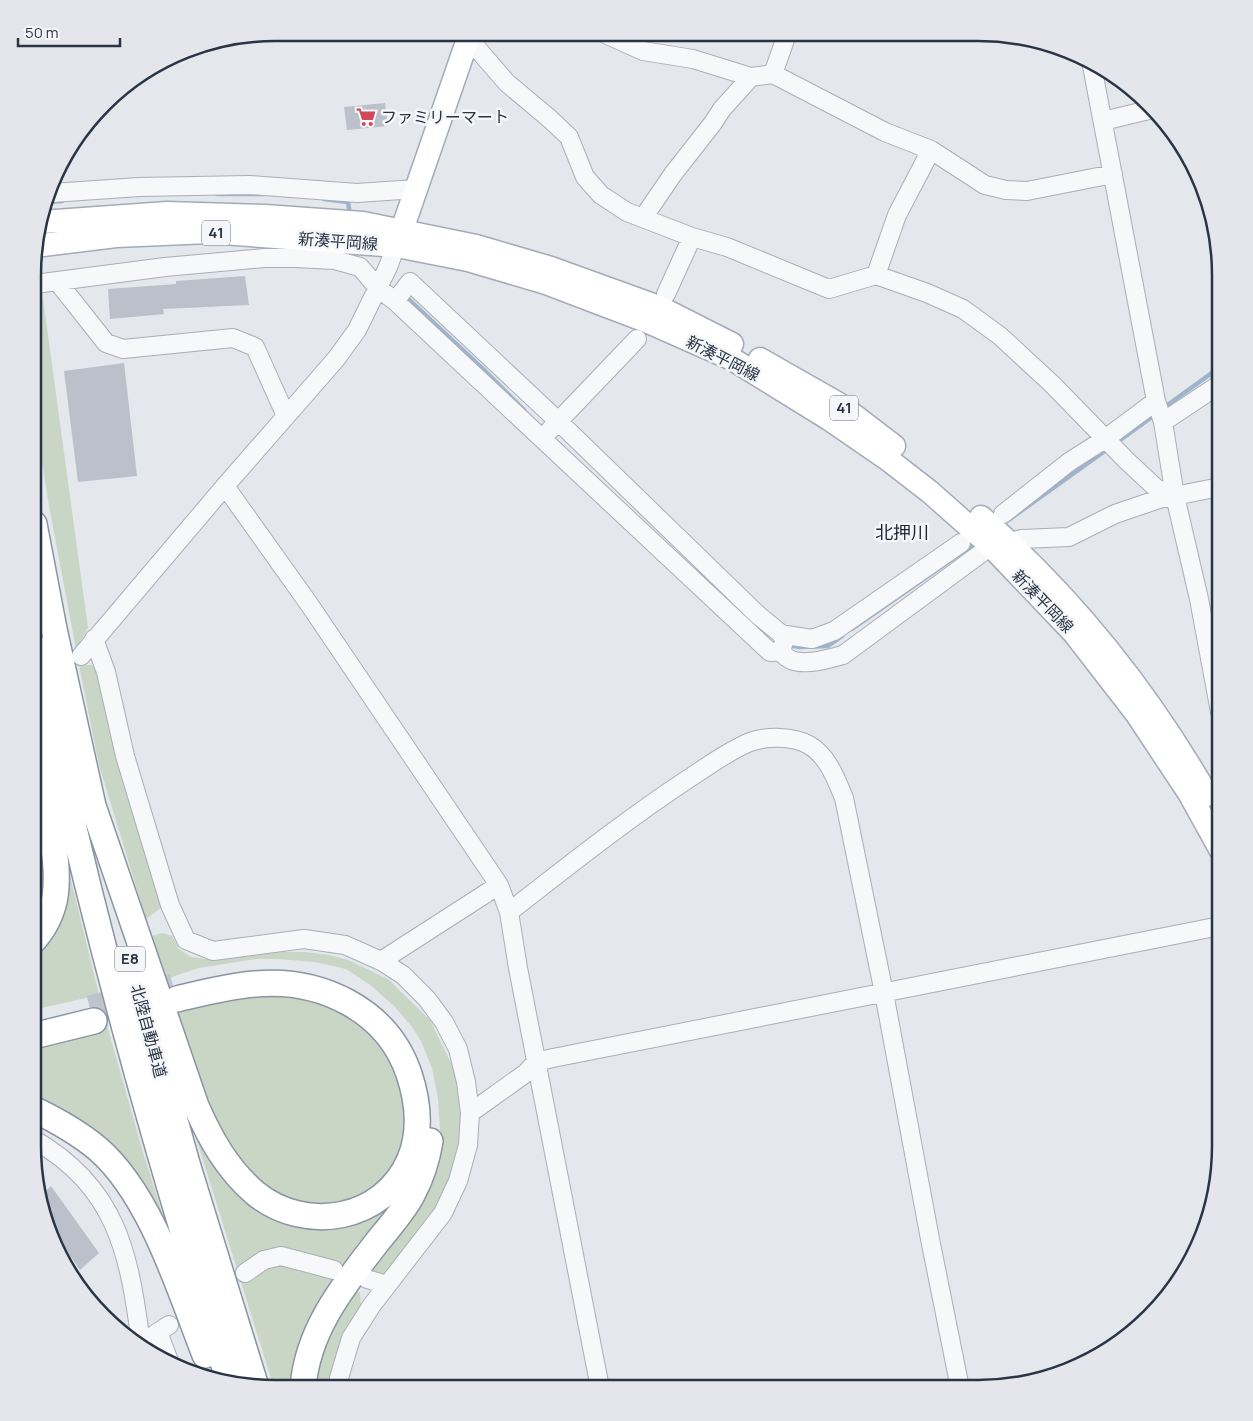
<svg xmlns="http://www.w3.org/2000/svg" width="1253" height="1421" font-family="Manrope,'Noto Sans JP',sans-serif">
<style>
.grass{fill:#c9d6c5}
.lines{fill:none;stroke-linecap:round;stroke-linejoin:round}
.stream{stroke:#9fb4cc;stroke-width:4.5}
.building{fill:#bbc0ca}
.highway-tunnel{stroke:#bfc3cb;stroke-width:25;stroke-dasharray:25 12;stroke-linecap:butt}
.minor-casing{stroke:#a9aeb7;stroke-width:20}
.major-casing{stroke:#a3abb8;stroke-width:25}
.highway-casing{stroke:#8b94a3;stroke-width:28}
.minor{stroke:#f7f8fa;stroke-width:18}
.major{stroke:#fff;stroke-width:22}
.highway{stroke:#fff;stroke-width:25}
.labels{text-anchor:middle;stroke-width:5;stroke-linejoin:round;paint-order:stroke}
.shield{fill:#f4f6f9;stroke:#676e7b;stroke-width:1}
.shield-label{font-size:15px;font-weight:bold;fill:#2b3445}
.poi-label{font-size:16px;fill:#2b3445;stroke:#f4f6f9;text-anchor:start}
.street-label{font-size:16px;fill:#2b3445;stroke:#f4f6f9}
.neighbourhood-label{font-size:18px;fill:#1d2536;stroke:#f4f6f9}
.rim{fill:none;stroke:#2b3445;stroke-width:2.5}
</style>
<rect width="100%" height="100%" fill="#e4e7ec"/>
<!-- grass -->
<path class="grass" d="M35,292L43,299L88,628L76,649L49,506L34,412Z
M79,665H96L114,747L133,815L162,907L146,919L99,765Z
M34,788C40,830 54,878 33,917Z
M63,847L99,995L33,1010V954L51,930Z
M162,933L172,936L179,949L191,957L206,959L274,952H306L329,955L348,960L388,979L430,1020L453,1067L460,1093L463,1131L462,1151L436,1212L392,1267L381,1276L368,1273L436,1162L440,1130L438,1099L432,1068L421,1041L412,1027L394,1006L369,984L346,969L315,962L278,959H256L199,968L166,979L152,936Z
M293,993L343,1010L366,1028L384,1048L400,1080L407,1113L406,1132L397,1158L383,1181L360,1200L341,1206L312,1205L292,1200L267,1189L252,1173L232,1148L213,1116L196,1075L178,1013L199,1004L227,997Z
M107,1025L142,1149L169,1235L33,1099V1046Z
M184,1099L267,1210L388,1204L392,1208L295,1388H274Z
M356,1290L360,1293L361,1306L331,1388H314L323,1343Z"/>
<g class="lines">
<!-- stream -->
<path class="stream" d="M217,194H264
M324,199L348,202L350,215
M49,202L62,201
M405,296L485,371L524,410
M1162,409L1220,367
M1116,443L1156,414
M1000,526L1109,448
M852,629L977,542
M787,645L800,647L828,646L842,636"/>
</g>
<!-- building -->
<path class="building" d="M385,103L388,126L347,130L344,107Z
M245,276L249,305L163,309L164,314L110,319L108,289L176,284V281Z
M124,363L137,476L78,482L64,371Z
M51,1186L99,1253L80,1270L45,1220L40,1196Z"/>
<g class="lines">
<!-- highway-tunnel -->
<path class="highway-tunnel" d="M90,1008L173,986"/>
<defs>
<path id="minor" d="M603,33L643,51L693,59L751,77L773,74L787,34
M469,39L507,83L550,119L569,137L585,177L601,195L627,212L692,237L727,247L829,289L876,275L927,293L963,309L1000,336L1052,384L1127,461L1156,488L1175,496
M1092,66L1156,401L1163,422L1175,496L1199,599L1220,712
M773,74L885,132L931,150L985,185L1006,190L1027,191L1113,174
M1103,121L1149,110
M52,193L139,187L250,185L357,193L416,189
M643,218L673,174L713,123L722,109L751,77
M876,275L897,215L931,150
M57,281L106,343L123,349L233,338L255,347L286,416
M35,284L165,267L265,258H296L335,260L360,267L378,288L395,301L770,652C785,651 780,654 791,660C805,666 829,659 843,655L991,546L1022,539L1069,537L1115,514L1159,499L1220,487
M666,294L692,237
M395,301L410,282L558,421L758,615L780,633L786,635L781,651
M1163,422L1220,384
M550,430L637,339
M225,486L309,604L499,885L509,912L518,968L600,1388
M1003,514L1069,462L1105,439L1156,401
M786,635L812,639L834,631L961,543
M94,639L106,672L125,756L170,905L186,940L213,951L304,939L345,945L381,961L403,975L427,999L444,1022L458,1049L466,1082L470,1113L468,1145L458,1181L443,1213L372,1305L351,1338L339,1378V1388
M81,656L225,486L336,359L357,330L388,267L400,235
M509,912C568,866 626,820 688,779C708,766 728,751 750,742C767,736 793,736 809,745C828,756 836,779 844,798L884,993L930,1239L960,1388
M381,961L499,885
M470,1113L526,1073L536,1062L553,1058L1220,926
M33,1139C118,1188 129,1254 141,1343
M245,1273L264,1260L281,1256L334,1270
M367,1279L387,1285
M158,1332L169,1361
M139,1345L169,1325"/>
<path id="major" d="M42,222L167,213L265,216L363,223L476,246L551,268L659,307L732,344
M402,230L470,33
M35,246L116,236L209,232L397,246L468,260L546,283L646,321L732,359L829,419L890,461L930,492L991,546L1074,633L1136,713L1189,793L1220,849
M760,359L839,404L894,446
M981,517C1071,596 1148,692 1207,795"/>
<path id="highway" d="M34,524L54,629L95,815
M34,647C84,895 152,1138 228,1378
M91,800L196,1106C210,1138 227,1169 255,1193C305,1234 384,1221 410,1159C421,1132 418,1101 409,1074C387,1009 320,978 255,984C228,986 202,993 177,999
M33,941C44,929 52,913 55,897C59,870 53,843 49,817C44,787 38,757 34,727
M131,963L188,1167L256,1387
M33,1036L94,1021
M33,1109C56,1120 79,1133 98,1149C151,1195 180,1291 205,1355
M303,1388C307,1330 344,1285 378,1241C390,1226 403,1212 412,1195C421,1178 427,1160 430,1141"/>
</defs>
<!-- minor casing -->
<use href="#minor" class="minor-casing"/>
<!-- major casing -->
<use href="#major" class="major-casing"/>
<!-- highway casing -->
<use href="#highway" class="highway-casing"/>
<!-- minor -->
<use href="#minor" class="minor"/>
<!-- major -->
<use href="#major" class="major"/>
<!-- highway -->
<use href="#highway" class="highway"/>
</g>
<!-- icons -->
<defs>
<symbol id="supermarket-bare" viewBox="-9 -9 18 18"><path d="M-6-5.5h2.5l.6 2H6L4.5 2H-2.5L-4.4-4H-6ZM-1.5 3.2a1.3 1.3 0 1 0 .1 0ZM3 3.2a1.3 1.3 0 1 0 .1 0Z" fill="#d1495b" stroke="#f4f6f9" stroke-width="2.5" paint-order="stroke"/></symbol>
</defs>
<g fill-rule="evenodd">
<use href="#supermarket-bare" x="352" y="103" width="28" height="28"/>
</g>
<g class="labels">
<!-- shield labels -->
<g class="shield">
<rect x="202" y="220.5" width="28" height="25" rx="4"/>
<rect x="830" y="395.5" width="28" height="25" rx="4"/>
<rect x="115" y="946.5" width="30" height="25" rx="4"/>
</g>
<g class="shield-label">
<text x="216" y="238">41</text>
<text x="844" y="413">41</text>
<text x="130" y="964">E8</text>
</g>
<!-- poi labels -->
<g class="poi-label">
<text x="381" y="123">ファミリーマート</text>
</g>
<!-- street labels -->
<g class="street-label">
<text transform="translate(338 241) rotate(4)" y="6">新湊平岡線</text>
<text transform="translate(723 358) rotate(27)" y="6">新湊平岡線</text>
<text transform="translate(1043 601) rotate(46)" y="6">新湊平岡線</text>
<text transform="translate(149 1031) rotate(75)" y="6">北陸自動車道</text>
</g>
<!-- neighbourhood labels -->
<g class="neighbourhood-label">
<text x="902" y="539">北押川</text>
</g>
</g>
<!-- crop -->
<path d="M0 0H1253V1421H0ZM275 41H978A234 234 0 0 1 1212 275V1146A234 234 0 0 1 978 1380H275A234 234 0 0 1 41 1146V275A234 234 0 0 1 275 41Z" fill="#e4e6eb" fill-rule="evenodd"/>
<path class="rim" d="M275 41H978A234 234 0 0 1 1212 275V1146A234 234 0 0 1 978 1380H275A234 234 0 0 1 41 1146V275A234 234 0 0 1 275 41Z"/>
<!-- scale -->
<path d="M18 38v8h102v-8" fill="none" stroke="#2b3445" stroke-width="2.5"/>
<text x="25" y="38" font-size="15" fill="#2b3445" stroke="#f4f6f9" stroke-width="4" paint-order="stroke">50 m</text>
</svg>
